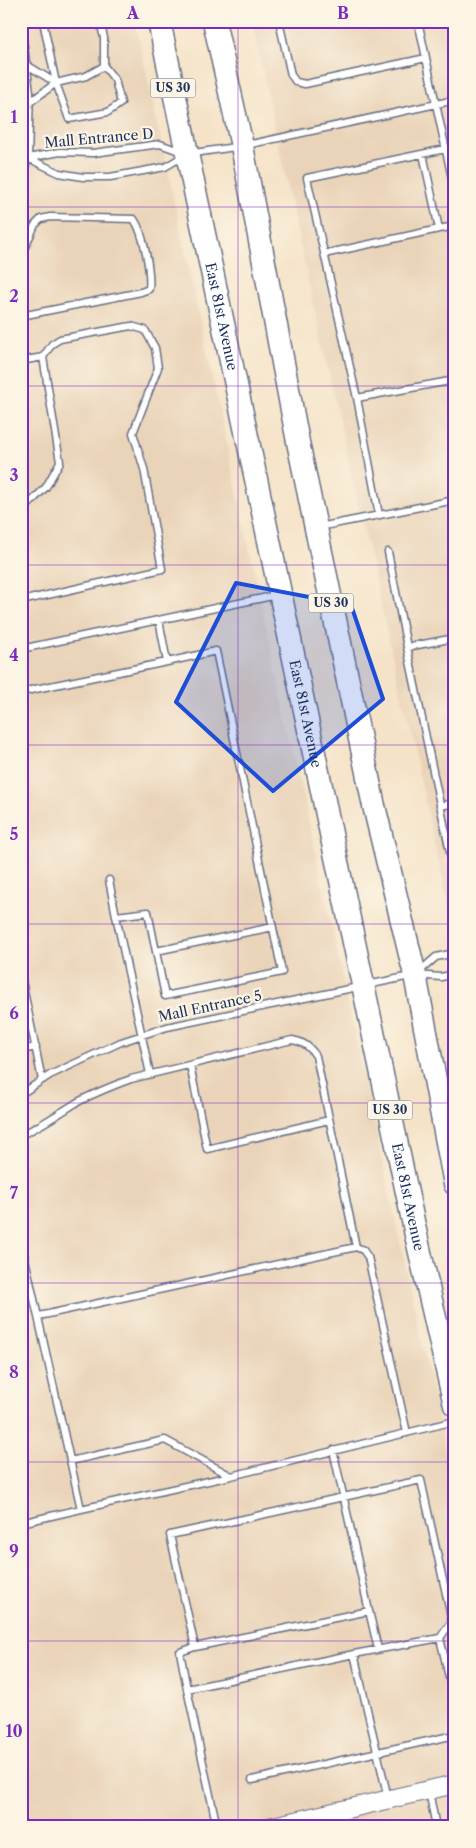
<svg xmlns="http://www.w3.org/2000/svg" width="476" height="1848" font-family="'Libre Caslon Text',serif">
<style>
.built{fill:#ead4b9}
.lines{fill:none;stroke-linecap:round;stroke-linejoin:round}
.lane-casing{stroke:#676e83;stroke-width:9}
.secondary-casing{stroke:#676e83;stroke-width:20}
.highway-casing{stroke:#676e83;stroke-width:25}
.lane{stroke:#fff;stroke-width:6}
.secondary{stroke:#fff;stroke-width:18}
.highway{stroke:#fff;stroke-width:22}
.marked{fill:#1d4ed8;fill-opacity:0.2;stroke:#1d4ed8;stroke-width:4;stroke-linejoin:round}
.grid{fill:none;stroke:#7b2cbf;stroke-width:1;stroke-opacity:0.55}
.labels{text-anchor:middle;stroke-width:4.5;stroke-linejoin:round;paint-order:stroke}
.shield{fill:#fcf5e5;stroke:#5e6a86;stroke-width:1}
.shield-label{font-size:12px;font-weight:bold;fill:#1b2f5e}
.street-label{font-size:14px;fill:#1b2f5e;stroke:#fcf5e5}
.neatline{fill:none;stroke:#7b2cbf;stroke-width:2}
.grid-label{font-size:16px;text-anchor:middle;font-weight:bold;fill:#7b2cbf}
</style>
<rect width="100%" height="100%" fill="#fcf5e5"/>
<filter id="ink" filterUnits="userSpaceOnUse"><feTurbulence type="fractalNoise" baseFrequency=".02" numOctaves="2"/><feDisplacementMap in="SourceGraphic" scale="10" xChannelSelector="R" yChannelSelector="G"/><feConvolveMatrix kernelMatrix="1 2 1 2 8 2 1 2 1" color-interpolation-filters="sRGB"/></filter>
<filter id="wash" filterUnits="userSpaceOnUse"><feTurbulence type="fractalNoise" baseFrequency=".0096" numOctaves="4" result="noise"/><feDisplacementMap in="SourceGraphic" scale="20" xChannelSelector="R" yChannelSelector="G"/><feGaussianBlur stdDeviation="1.12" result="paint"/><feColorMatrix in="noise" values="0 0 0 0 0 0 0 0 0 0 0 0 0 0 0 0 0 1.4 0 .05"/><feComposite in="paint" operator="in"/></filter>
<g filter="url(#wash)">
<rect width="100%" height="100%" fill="#f5e3c8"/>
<!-- built -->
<path class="built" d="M21,21H135L455,1495V1827H21V1552L23,1548H21Z
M252,21H455V935L293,213Z"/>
</g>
<g filter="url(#ink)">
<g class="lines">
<defs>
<path id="lane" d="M43,21L56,83L69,119L108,112L121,103L115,80L104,66
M279,21L291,75L296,82L305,84L426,58
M418,21L455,192
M21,24L30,92L28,158L21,179
M27,65L56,83L30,102
M56,83L86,76L104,66V38L100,21
M28,158L59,173L83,177H110L165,167L187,154L242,146L455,100
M28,158L60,152L93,153L160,144L182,152
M439,229L455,226
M324,254L439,229L423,154
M21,256L35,225L41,219L50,217L134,219C144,234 151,272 149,289L141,292L21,316
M21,361L43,357L60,462L46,487L21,512
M357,398L307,178L455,147
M379,515L357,398L455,380
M319,527L455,500
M388,552L407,647L455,638
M21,601L162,569L144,469L133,433L158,368L155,348L145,330L131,326L60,339L52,344L43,357
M407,647L455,876
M21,649L277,595
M21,692L167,662
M440,806L455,803
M109,880L116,916L148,912L165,996L282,972L216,651L167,662L159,620
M116,916L150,1074
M156,951L273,927
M420,971L436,957L455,953
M21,976L42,1080
M21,1050L36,1047
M190,1065L207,1149L329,1120
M21,1094L50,1075L121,1042L167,1027L415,975L441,977L455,974
M21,1135C41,1126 58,1114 76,1103C94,1093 112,1086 131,1079L292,1040C304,1042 310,1047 316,1056L356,1247
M21,1241L81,1509L21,1523
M39,1316L356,1247L363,1250L368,1257L407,1433
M70,1461L165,1440L231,1476
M81,1509L231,1476L455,1421
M369,1611L378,1649
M195,1647L369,1611L333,1450
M354,1654L187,1689L180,1652L195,1647L170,1535L421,1480L452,1621L440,1638
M187,1689L217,1827
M252,1780L455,1735
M429,1791L436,1827
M388,1798L354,1654L440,1638L455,1703"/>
<path id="secondary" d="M269,1827L455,1784"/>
<g id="highway">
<path id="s1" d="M159,21L416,1235L455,1405"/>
<path d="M214,21L242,146L298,442L374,806L415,975L455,1184"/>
</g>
</defs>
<!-- lane casing -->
<use href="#lane" class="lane-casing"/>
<!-- secondary casing -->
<use href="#secondary" class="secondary-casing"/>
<!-- highway casing -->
<use href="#highway" class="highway-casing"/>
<!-- lane -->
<use href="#lane" class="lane"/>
<!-- secondary -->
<use href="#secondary" class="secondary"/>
<!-- highway -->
<use href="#highway" class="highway"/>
</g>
</g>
<!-- marked area -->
<path class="marked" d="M236,583L351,605L383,699L273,791L176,702Z"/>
<!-- grid -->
<path class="grid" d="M238,21V1827M21,207H455M21,386H455M21,565H455M21,745H455M21,924H455M21,1103H455M21,1283H455M21,1462H455M21,1641H455"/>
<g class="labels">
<!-- shield labels -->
<g class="shield">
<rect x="150.5" y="78.5" width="45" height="19" rx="4"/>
<rect x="308.5" y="593.5" width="45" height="19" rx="4"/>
<rect x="367.5" y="1100.5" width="45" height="19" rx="4"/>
</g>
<g class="shield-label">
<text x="173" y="92">US 30</text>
<text x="331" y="607">US 30</text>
<text x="390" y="1114">US 30</text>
</g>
<!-- street labels -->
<g class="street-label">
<text transform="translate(99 138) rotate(-5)" y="5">Mall Entrance D</text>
<text dy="5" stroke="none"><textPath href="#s1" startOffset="302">East 81st Avenue</textPath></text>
<text dy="5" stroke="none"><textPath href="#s1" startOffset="708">East 81st Avenue</textPath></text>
<text transform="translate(210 1006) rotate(-12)" y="5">Mall Entrance 5</text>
<text dy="5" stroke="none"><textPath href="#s1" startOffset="1202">East 81st Avenue</textPath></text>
</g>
</g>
<!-- margin -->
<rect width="476" height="1848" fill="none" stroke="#fcf5e5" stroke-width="55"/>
<rect x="28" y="28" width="420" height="1792" class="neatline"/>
<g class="grid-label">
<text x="133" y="19">A</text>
<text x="343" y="19">B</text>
<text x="14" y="123">1</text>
<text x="14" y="302">2</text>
<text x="14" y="481">3</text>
<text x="14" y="661">4</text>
<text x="14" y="840">5</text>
<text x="14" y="1019">6</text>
<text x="14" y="1199">7</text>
<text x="14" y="1378">8</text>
<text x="14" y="1557">9</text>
<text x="14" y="1737">10</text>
</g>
</svg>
